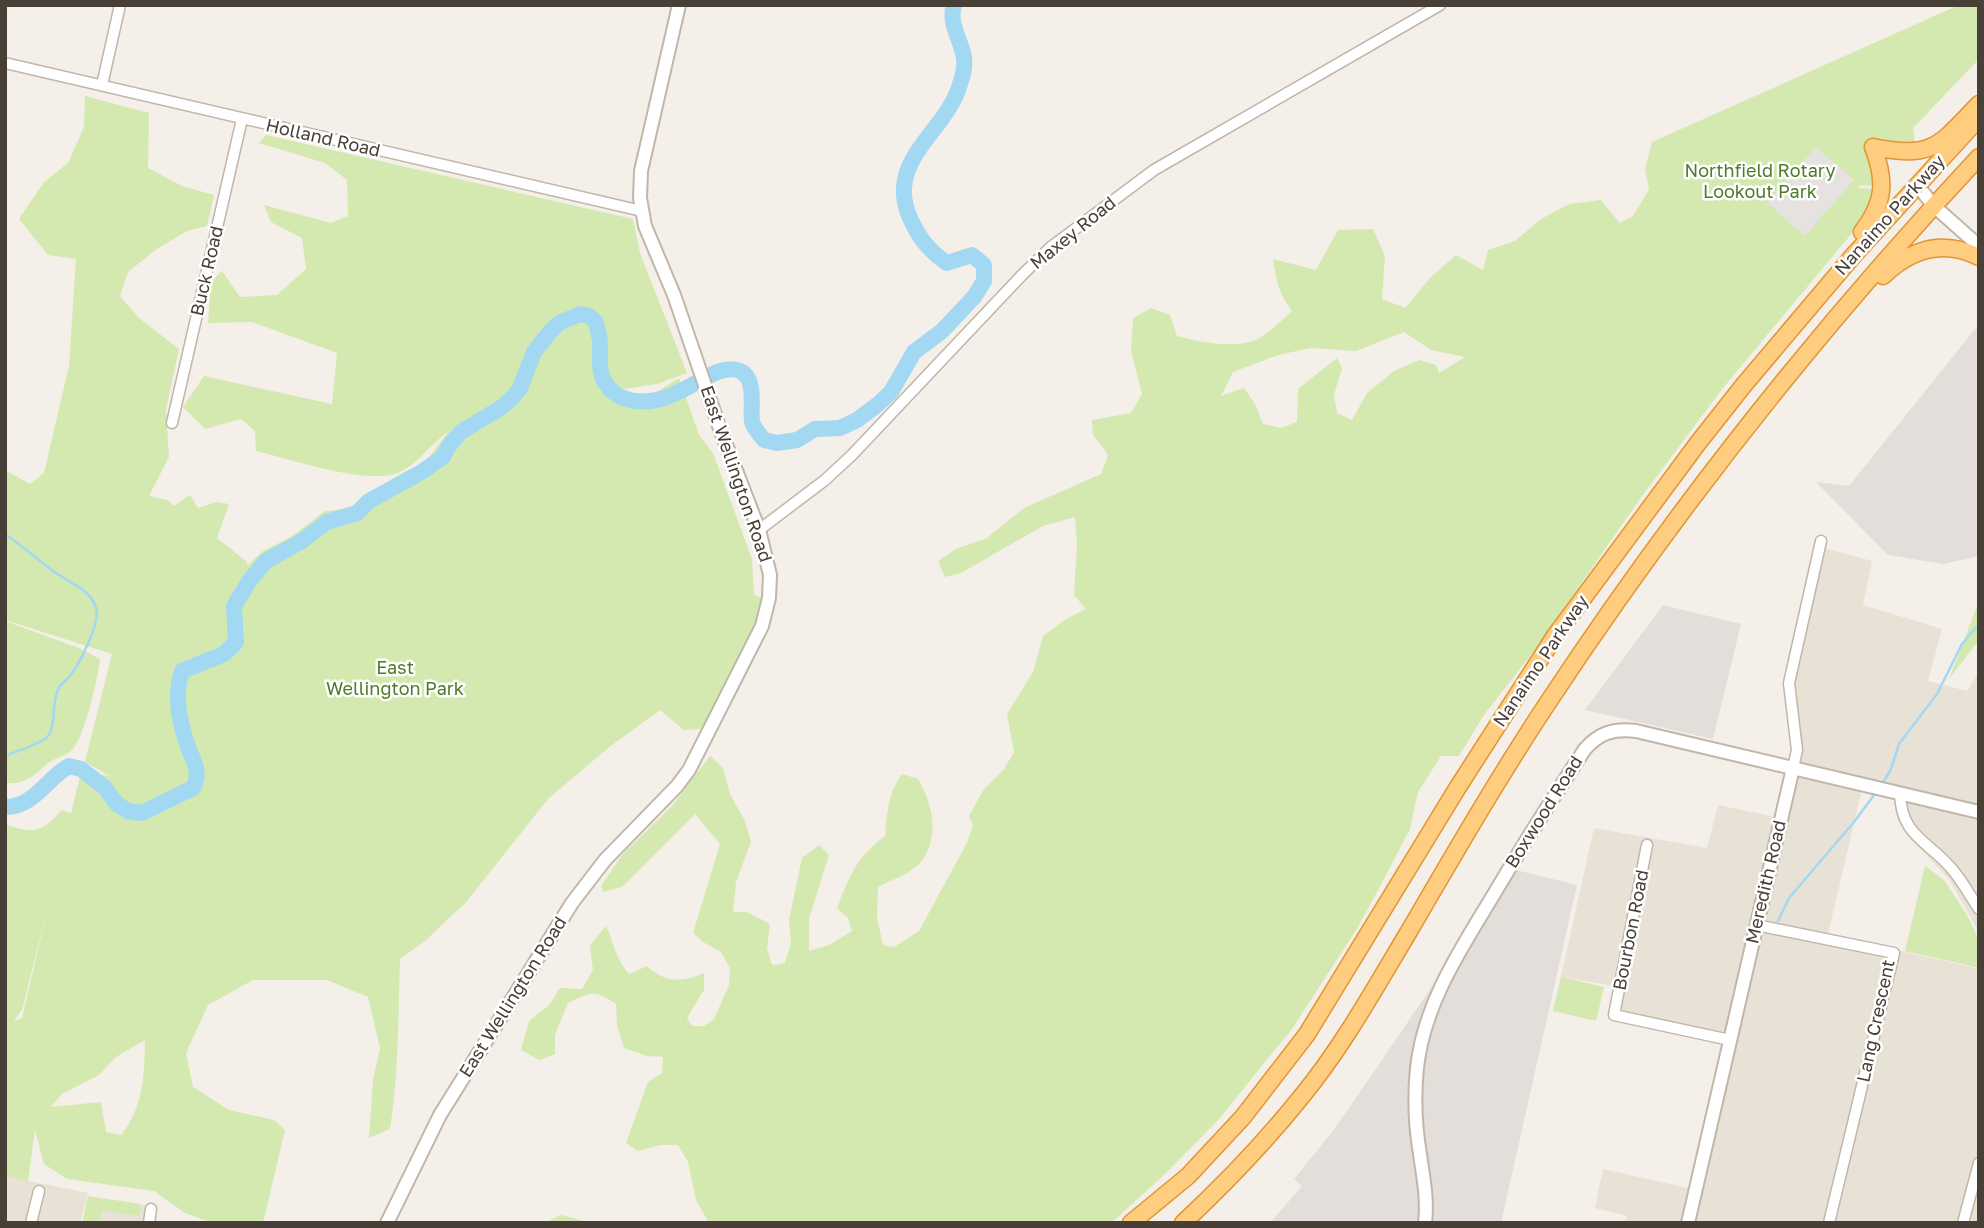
<svg xmlns="http://www.w3.org/2000/svg" width="1984" height="1228" font-family="'Golos Text',sans-serif">
<style>
.residential{fill:#e8e1d5}
.industrial{fill:#e3ded9}
.green{fill:#d4e9af;fill-rule:evenodd}
.parking{fill:#e5e2df}
.lines{fill:none;stroke-linecap:round;stroke-linejoin:round}
.stream{stroke:#a3d8f2;stroke-width:2.5}
.river{stroke:#a3d8f2;stroke-width:16}
.minor-casing{stroke:#c0b6aa;stroke-width:13}
.tertiary-casing{stroke:#c0b6aa;stroke-width:16}
.trunk-casing{stroke:#e19535;stroke-width:19}
.minor{stroke:#fff;stroke-width:10}
.tertiary{stroke:#fff;stroke-width:12}
.trunk{stroke:#ffcd7f;stroke-width:16}
.labels{text-anchor:middle;stroke-width:5;stroke-linejoin:round;paint-order:stroke}
.street-label{font-size:18px;fill:#483f36;stroke:#fff}
.park-label{font-size:18px;fill:#4d7b28;stroke:#fff}
</style>
<rect width="100%" height="100%" fill="#f4efe8"/>
<!-- residential -->
<path class="residential" d="M1824,548L1872,561L1863,605L1942,629L1928,681L1967,691L1979,672V808L1797,765L1794,682Z
M1797,774L1862,789L1828,934L1979,969V1223H1693L1735,1040L1608,1016L1614,986L1561,977L1594,828L1707,848L1718,805L1786,819Z
M1893,797L1979,817V932L1949,879L1905,833Z
M1603,1169L1692,1189L1685,1223H1626L1627,1216L1595,1208Z
M5,1176L88,1193L80,1223H5Z
M102,1204L148,1205L145,1223H99Z"/>
<!-- industrial -->
<path class="industrial" d="M1979,324V556L1943,564L1888,555L1816,482L1849,486Z
M1663,605L1741,624L1713,739L1585,710Z
M1508,868L1577,885L1501,1223H1270L1302,1186L1294,1179L1332,1132L1369,1079L1476,922Z"/>
<!-- green -->
<path class="green" d="M1959,5H1979V59L1913,128L1915,145L1898,144L1875,169V186L1860,185L1858,188L1876,189L1863,220L1723,388L1642,496L1537,647L1484,715L1459,756H1441L1418,792L1410,829L1386,875L1358,927L1292,1029L1218,1120L1166,1173L1111,1223H709L696,1200L688,1162L678,1145H660L638,1151L626,1143L648,1082L662,1073L663,1057L647,1056L624,1048L617,1025L616,1004C594,989 591,992 568,1003L555,1035V1054L539,1060L521,1050L529,1021L549,1005L560,988L582,989L593,970L590,945L606,926C614,943 616,960 629,974L647,966C667,984 681,982 704,973V990L687,1018L692,1026H704L714,1019L729,985L730,968L721,952L703,942L693,933L720,844L695,814L622,887L603,892L601,886L623,854L672,806L710,756L723,768L730,794L745,821L751,842L736,882L733,912H747L770,924L767,948L772,965L785,963L791,943L789,920L802,858L819,845L829,855L809,919V951L829,945L852,931L848,918L837,908C850,875 856,858 885,836C887,814 888,793 902,774L918,779C933,804 940,837 921,862C912,873 891,880 878,887L877,917L883,945L894,947L919,931L967,843L973,825L969,816L984,789L1004,769L1014,752L1007,714L1033,672L1043,636L1066,619L1086,609L1074,595L1077,545L1075,517L1043,526L961,573L945,577L938,561L956,549L987,538L1024,508L1101,474L1108,455L1093,435L1092,420L1131,413L1142,394L1131,351L1133,318L1151,308L1170,315L1177,336C1200,342 1242,351 1263,336C1273,329 1283,319 1292,311C1279,295 1276,280 1273,259L1316,270L1338,230L1373,229L1385,256L1382,299L1405,308L1430,278L1456,255L1483,270L1488,250L1515,241L1541,219L1569,204L1601,200L1620,223L1633,216L1649,189L1645,170L1652,142ZM1404,332L1431,350L1465,357L1439,373L1436,365L1419,360L1394,371L1367,393L1352,420L1337,413L1334,394L1342,369L1337,358L1298,389L1297,422L1281,428L1263,424L1255,404L1244,388L1221,396L1233,372L1278,355L1311,348L1356,351Z
M85,96L149,113L148,168L182,186L214,195L207,226L187,231L157,249L128,272L120,296L139,318L179,349L166,410L169,457L149,496L168,500L174,506L190,495L198,508L216,502L229,504L217,538L246,561L248,565L263,551L291,537L325,511L354,508L366,504L392,479L425,462L449,431C431,443 416,468 394,474C363,484 290,459 256,451L255,431L241,419L205,429L183,407L204,376L332,404L337,353L252,322L208,323L211,282L222,271L240,297L277,295L306,269L302,238L271,222L264,205L331,223L348,216L347,180L325,163L259,143L266,135L633,219L640,253L687,373L657,384L611,391L647,398L679,378L699,435L713,453L752,559L754,595L763,598L749,640L702,729L684,730L660,710L608,748L548,799L467,901L425,941L400,959C398,1016 399,1072 390,1129L369,1138L373,1080L380,1048L368,997L327,980H253L208,1005L186,1053L193,1087L229,1110L274,1120L285,1130L263,1223H213L185,1213L154,1191L67,1179L44,1164L35,1130L28,1181L5,1176V824C35,835 41,832 62,810L71,813L81,772L110,776L85,762L112,654L5,620V470L30,484L44,473L69,366L76,259L48,255L19,219L44,182L68,163L84,127ZM47,911L22,1018L14,1021L22,1010ZM145,1040C144,1078 144,1103 122,1135L106,1132L101,1102L51,1107L62,1094L99,1075L116,1057Z
M1979,601V640L1949,679Z
M5,621L79,648L100,659C98,677 84,741 71,751C64,757 54,758 47,764C33,776 25,785 5,783Z
M1925,866L1944,880L1967,915L1979,940V968L1905,951Z
M1561,977L1604,987L1596,1021L1553,1011Z
M88,1196L141,1204L140,1216L102,1211L100,1223H82Z
M561,1215L592,1223H544Z"/>
<!-- parking -->
<path class="parking" d="M1816,147L1854,180L1805,236L1767,203Z"/>
<g class="lines">
<!-- stream -->
<path class="stream" d="M5,534C23,546 39,561 56,573C70,583 91,590 96,608C101,623 79,664 70,676C66,681 61,684 59,688C50,702 58,729 45,739C35,746 17,751 5,756
M1881,786L1891,769L1899,744L1937,694L1962,644L1979,624
M1778,921L1789,898L1854,822L1877,791"/>
<!-- river -->
<path class="river" d="M5,807C34,807 46,779 69,766L81,769L104,787L117,804L128,811L142,813L193,788C203,770 191,759 186,741C179,718 174,695 182,671L224,654L236,642L234,606L250,580L266,561L302,541L327,522L357,513L369,501L420,473L443,457L448,447L461,432L502,407L512,398L520,388L534,352L549,333L559,323L580,314L589,316L596,322C597,329 600,336 600,343C601,354 598,365 602,376C605,385 614,395 623,398C674,416 709,359 740,371C757,378 750,408 752,422C754,428 759,434 764,440L777,443L797,440L815,429L840,428L857,420L877,405L891,392L914,352L942,331L974,297L984,281V265L972,255L947,263C929,251 919,238 910,218C884,160 947,132 960,84C963,76 965,66 964,57C961,40 948,23 954,5"/>
<defs>
<path id="minor" d="M5,63L642,211
M102,85L120,5
M172,423L242,119
M759,530L825,480L852,455L1022,275L1051,247L1154,170L1440,5
M1793,768L1797,750L1789,683L1821,541
M1900,793C1901,836 1927,840 1951,868C1962,880 1970,896 1979,909
M1647,845L1614,1015L1730,1040
M1756,925L1894,953L1829,1223
M31,1223L39,1191
M149,1223L151,1209
M1963,1223L1979,1163"/>
<path id="tertiary" d="M1917,185L1934,206L1979,246
M387,1223L440,1115L572,903L605,860L677,786L689,770L762,626L769,598L770,575L759,530L720,429L674,295L645,226L640,198L641,171L679,5
M1425,1223C1428,1199 1423,1177 1420,1154C1415,1125 1414,1097 1417,1068C1424,1003 1461,949 1494,894C1523,845 1554,796 1585,749C1599,733 1614,728 1636,731L1979,812
M1688,1223L1793,768"/>
<path id="trunk" d="M1873,147C1934,159 1938,146 1979,104
M1862,232C1885,202 1886,181 1873,147
M1883,276C1911,249 1943,239 1979,257
M1131,1223L1188,1176L1243,1117L1307,1034L1458,787L1555,636L1698,443L1743,386L1852,257L1979,118
M1183,1223C1226,1183 1266,1141 1302,1096C1343,1046 1375,988 1408,933C1453,856 1498,778 1547,704C1675,510 1820,327 1979,157"/>
</defs>
<!-- minor casing -->
<use href="#minor" class="minor-casing"/>
<!-- tertiary casing -->
<use href="#tertiary" class="tertiary-casing"/>
<!-- trunk casing -->
<use href="#trunk" class="trunk-casing"/>
<!-- minor -->
<use href="#minor" class="minor"/>
<!-- tertiary -->
<use href="#tertiary" class="tertiary"/>
<!-- trunk -->
<use href="#trunk" class="trunk"/>
</g>
<g class="labels">
<!-- street labels -->
<g class="street-label">
<text transform="translate(323 138) rotate(13)" y="6">Holland Road</text>
<text transform="translate(1890 215) rotate(-48)" y="6">Nanaimo Parkway</text>
<text transform="translate(1073 233) rotate(-39)" y="6">Maxey Road</text>
<text transform="translate(207 271) rotate(-77)" y="6">Buck Road</text>
<text transform="translate(736 474) rotate(71)" y="6">East Wellington Road</text>
<text transform="translate(1541 661) rotate(-56)" y="6">Nanaimo Parkway</text>
<text transform="translate(1544 812) rotate(-58)" y="6">Boxwood Road</text>
<text transform="translate(1766 882) rotate(-77)" y="6">Meredith Road</text>
<text transform="translate(1631 930) rotate(-79)" y="6">Bourbon Road</text>
<text transform="translate(513 997) rotate(-58)" y="6">East Wellington Road</text>
<text transform="translate(1876 1021) rotate(-78)" y="6">Lang Crescent</text>
</g>
<!-- park labels -->
<g class="park-label">
<text x="1760" y="177">Northfield Rotary<tspan x="1760" dy="21">Lookout Park</tspan></text>
<text x="395" y="674">East<tspan x="395" dy="21">Wellington Park</tspan></text>
</g>
</g>
<!-- border -->
<rect width="1984" height="1228" fill="none" stroke="#483f36" stroke-width="14"/>
</svg>
